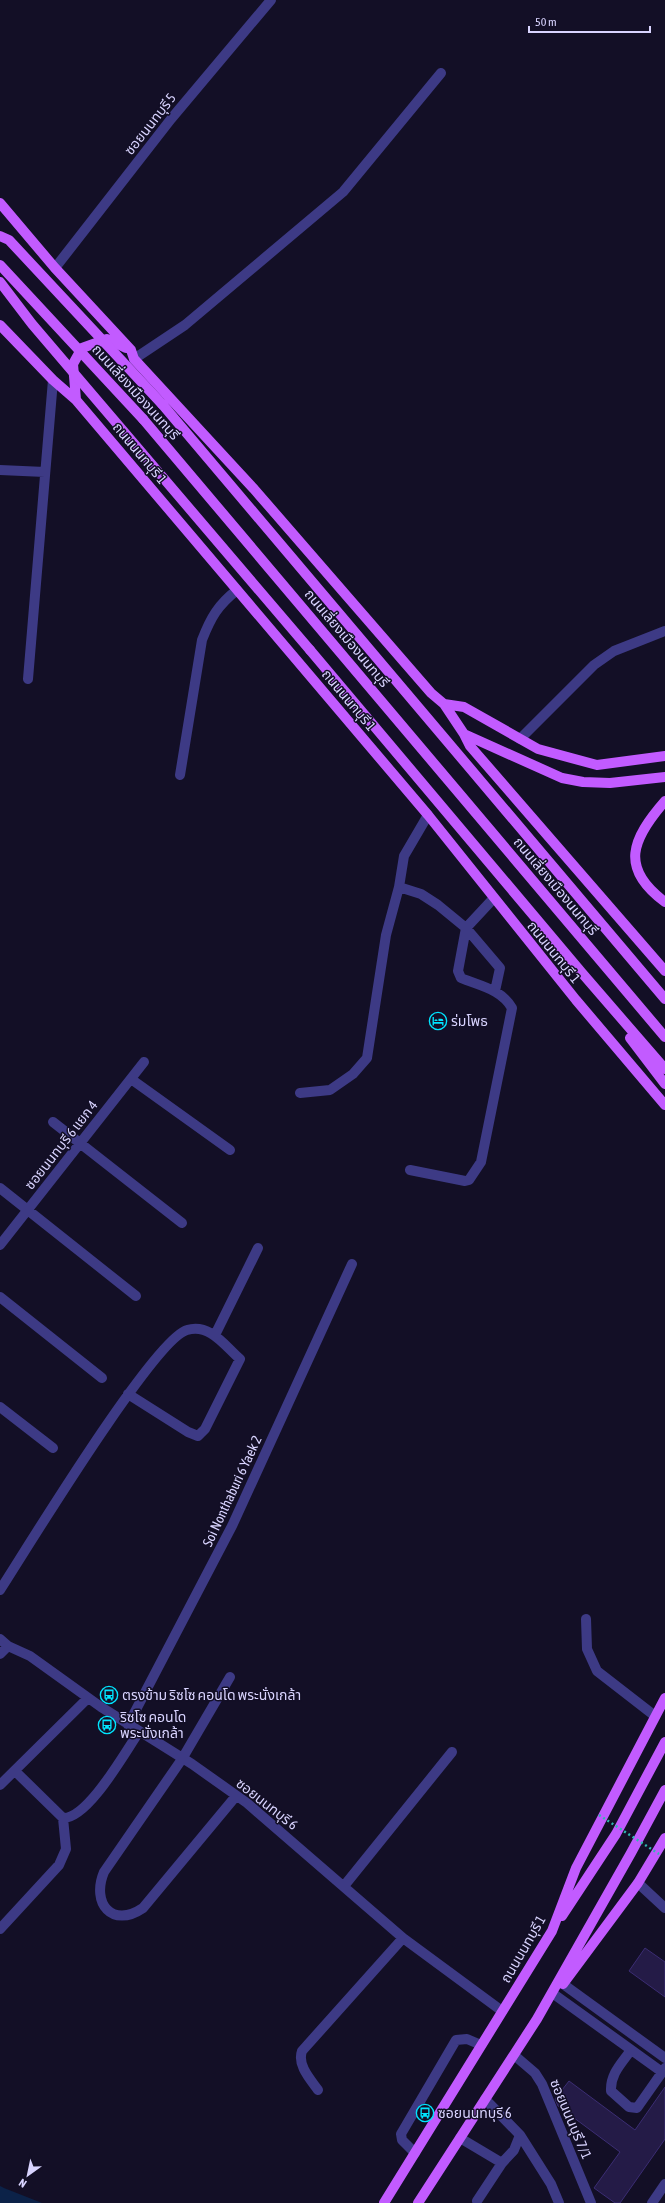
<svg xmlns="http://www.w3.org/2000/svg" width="665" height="2203" font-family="'Asap Condensed','Noto Sans Thai',sans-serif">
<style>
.water{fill:#0c2248}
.building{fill:#241b47;stroke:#3b2d73}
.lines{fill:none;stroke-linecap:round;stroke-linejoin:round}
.minor{stroke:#3d3a85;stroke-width:10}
.major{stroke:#c25bff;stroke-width:10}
.path-bridge{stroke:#2fb8b0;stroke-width:2.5;stroke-dasharray:2 3;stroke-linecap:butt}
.major-bridge{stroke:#c25bff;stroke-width:10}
.labels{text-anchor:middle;stroke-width:3;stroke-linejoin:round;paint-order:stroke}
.street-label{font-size:14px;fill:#d9d4ff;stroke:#130f26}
.poi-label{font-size:14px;fill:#d9d4ff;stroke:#130f26;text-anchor:start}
</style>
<rect width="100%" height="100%" fill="#130f26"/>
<!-- water -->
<path class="water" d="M0,2186L4,2188L42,2203H0Z"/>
<!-- building -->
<path class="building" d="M645,1948L665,1962V1997L629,1971Z
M569,2081L635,2130L665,2087V2139L620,2203H615L594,2188L620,2152L558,2106L555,2099Z"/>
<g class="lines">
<!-- minor -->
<path class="minor" d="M55,268L171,119L271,0
M134,359L185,325L343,192L441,73
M0,470L45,472
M28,679L53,380
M520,739L594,665L614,651L665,631
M180,775L202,640C211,617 218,605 237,590
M399,887L421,894L438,905L466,928L500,968L495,991
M131,1079L230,1150
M300,1093L330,1090L353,1074L367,1058L386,935L399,887L404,856L428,815
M53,1122L182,1223
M410,1170L465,1181L469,1180L481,1162L512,1008C501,989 480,986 461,978L458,971L466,928L493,899
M0,1188L136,1296
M0,1245L144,1062
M0,1297L102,1378
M215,1335L258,1248
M0,1407L53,1448
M0,1590C26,1550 154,1339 187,1330C210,1323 225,1346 240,1359L205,1429L198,1436L188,1432L128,1394
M586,1619L587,1649L597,1671L655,1716
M0,1639L8,1646L30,1656L101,1707L192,1764L247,1803L403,1938L502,2011
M0,1654L8,1646
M230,1677L182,1759L104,1872C91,1903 112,1929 143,1908L236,1796
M128,1725L232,1526L352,1264
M0,1785L88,1698
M63,1818C88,1819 125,1752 139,1732
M638,1883L665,1908
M344,1886L452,1752
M0,1929L59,1865L66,1849L63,1818L15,1771
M563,1984L665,2058
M555,1995L662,2072
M631,2050C622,2063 610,2074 611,2091L629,2107L637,2108L665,2068
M514,2055L535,2073L542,2084L591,2203
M318,2090C310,2079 297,2065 302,2051L403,1938
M520,2135L551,2184L559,2203
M460,2138L502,2163
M415,2153L402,2140L401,2134L456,2040L467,2039L481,2045
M477,2201L502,2163L514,2150L520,2135L485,2099
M652,2203L665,2184"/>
<!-- major -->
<path class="major" d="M0,203L55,268L131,350L134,359L254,489L431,693L444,704L464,734L562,778L583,782L610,783L665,777
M0,325L53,380L76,400L428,815L576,1000L665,1105
M76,400L73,364L82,348L107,339L126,348
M162,404L665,999
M143,419L665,1037
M310,650L582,973L665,1069
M444,704L464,707L538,749L597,765L665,756
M464,734L470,746L665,971
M665,801C632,839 619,868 665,902
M630,1038L665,1084
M562,1916L616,1834L665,1742
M563,1984L638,1883L665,1838
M384,2203L552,1931L576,1868L665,1698
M418,2203L537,2019L631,1853L665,1790"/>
<!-- path-bridge -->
<path class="path-bridge" d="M599,1815L659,1854"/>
<!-- major-bridge -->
<path class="major-bridge" d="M0,236L9,240L162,404
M0,265L143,419
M0,282L32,324L310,650"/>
</g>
<!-- icons -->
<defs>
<symbol id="hotel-ring" viewBox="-11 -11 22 22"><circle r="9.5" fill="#130f26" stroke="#00e5ff" stroke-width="1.5"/><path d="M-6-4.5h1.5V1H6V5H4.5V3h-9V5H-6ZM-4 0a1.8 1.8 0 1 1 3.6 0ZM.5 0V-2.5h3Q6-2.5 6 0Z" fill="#00e5ff"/></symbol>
<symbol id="bus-ring" viewBox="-11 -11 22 22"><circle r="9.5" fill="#130f26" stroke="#00e5ff" stroke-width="1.5"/><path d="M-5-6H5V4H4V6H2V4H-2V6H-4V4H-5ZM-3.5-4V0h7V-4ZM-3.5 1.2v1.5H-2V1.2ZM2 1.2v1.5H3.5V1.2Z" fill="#00e5ff"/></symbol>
</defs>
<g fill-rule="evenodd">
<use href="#hotel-ring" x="428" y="1011" width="20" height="20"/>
<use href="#bus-ring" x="99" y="1685" width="20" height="20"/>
<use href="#bus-ring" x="97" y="1715" width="20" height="20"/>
<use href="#bus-ring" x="415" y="2103" width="20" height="20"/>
</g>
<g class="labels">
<!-- street labels -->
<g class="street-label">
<text transform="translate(150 124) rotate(-52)" y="5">ซอยนนทบุรี 5</text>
<text transform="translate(136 392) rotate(48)" y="5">ถนนเลี่ยงเมืองนนทบุรี</text>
<text transform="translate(140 453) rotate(50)" y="5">ถนนนนทบุรี 1</text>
<text transform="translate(347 638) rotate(50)" y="5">ถนนเลี่ยงเมืองนนทบุรี</text>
<text transform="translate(349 700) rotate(50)" y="5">ถนนนนทบุรี 1</text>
<text transform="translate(556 886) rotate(50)" y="5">ถนนเลี่ยงเมืองนนทบุรี</text>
<text transform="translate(554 952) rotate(51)" y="5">ถนนนนทบุรี 1</text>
<text transform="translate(61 1145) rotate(-52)" y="5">ซอยนนทบุรี 6 แยก 4</text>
<text transform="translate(232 1491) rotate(-65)" y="5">Soi Nonthaburi 6 Yaek 2</text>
<text transform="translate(267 1804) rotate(38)" y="5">ซอยนนทบุรี 6</text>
<text transform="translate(523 1949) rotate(-60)" y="5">ถนนนนทบุรี 1</text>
<text transform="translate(571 2119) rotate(67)" y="5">ซอยนนนบุรี 7/1</text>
</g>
<!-- poi labels -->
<g class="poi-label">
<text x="451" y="1026">ร่มโพธ</text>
<text x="122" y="1700">ตรงข้าม ริซโซ คอนโด พระนั่งเกล้า</text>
<text x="120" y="1722">ริซโซ คอนโด<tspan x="120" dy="16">พระนั่งเกล้า</tspan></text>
<text x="438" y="2118">ซอยนนทบุรี 6</text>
</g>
</g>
<!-- north arrow -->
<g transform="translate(28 2175) rotate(213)" stroke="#130f26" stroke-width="3" paint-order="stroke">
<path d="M0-3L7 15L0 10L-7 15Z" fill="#d9d4ff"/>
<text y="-6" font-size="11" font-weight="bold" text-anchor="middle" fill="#d9d4ff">N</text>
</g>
<!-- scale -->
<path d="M529 26v6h121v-6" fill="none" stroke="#d9d4ff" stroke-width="2"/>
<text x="535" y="26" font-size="12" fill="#d9d4ff" stroke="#130f26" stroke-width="3" paint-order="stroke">50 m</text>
</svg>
